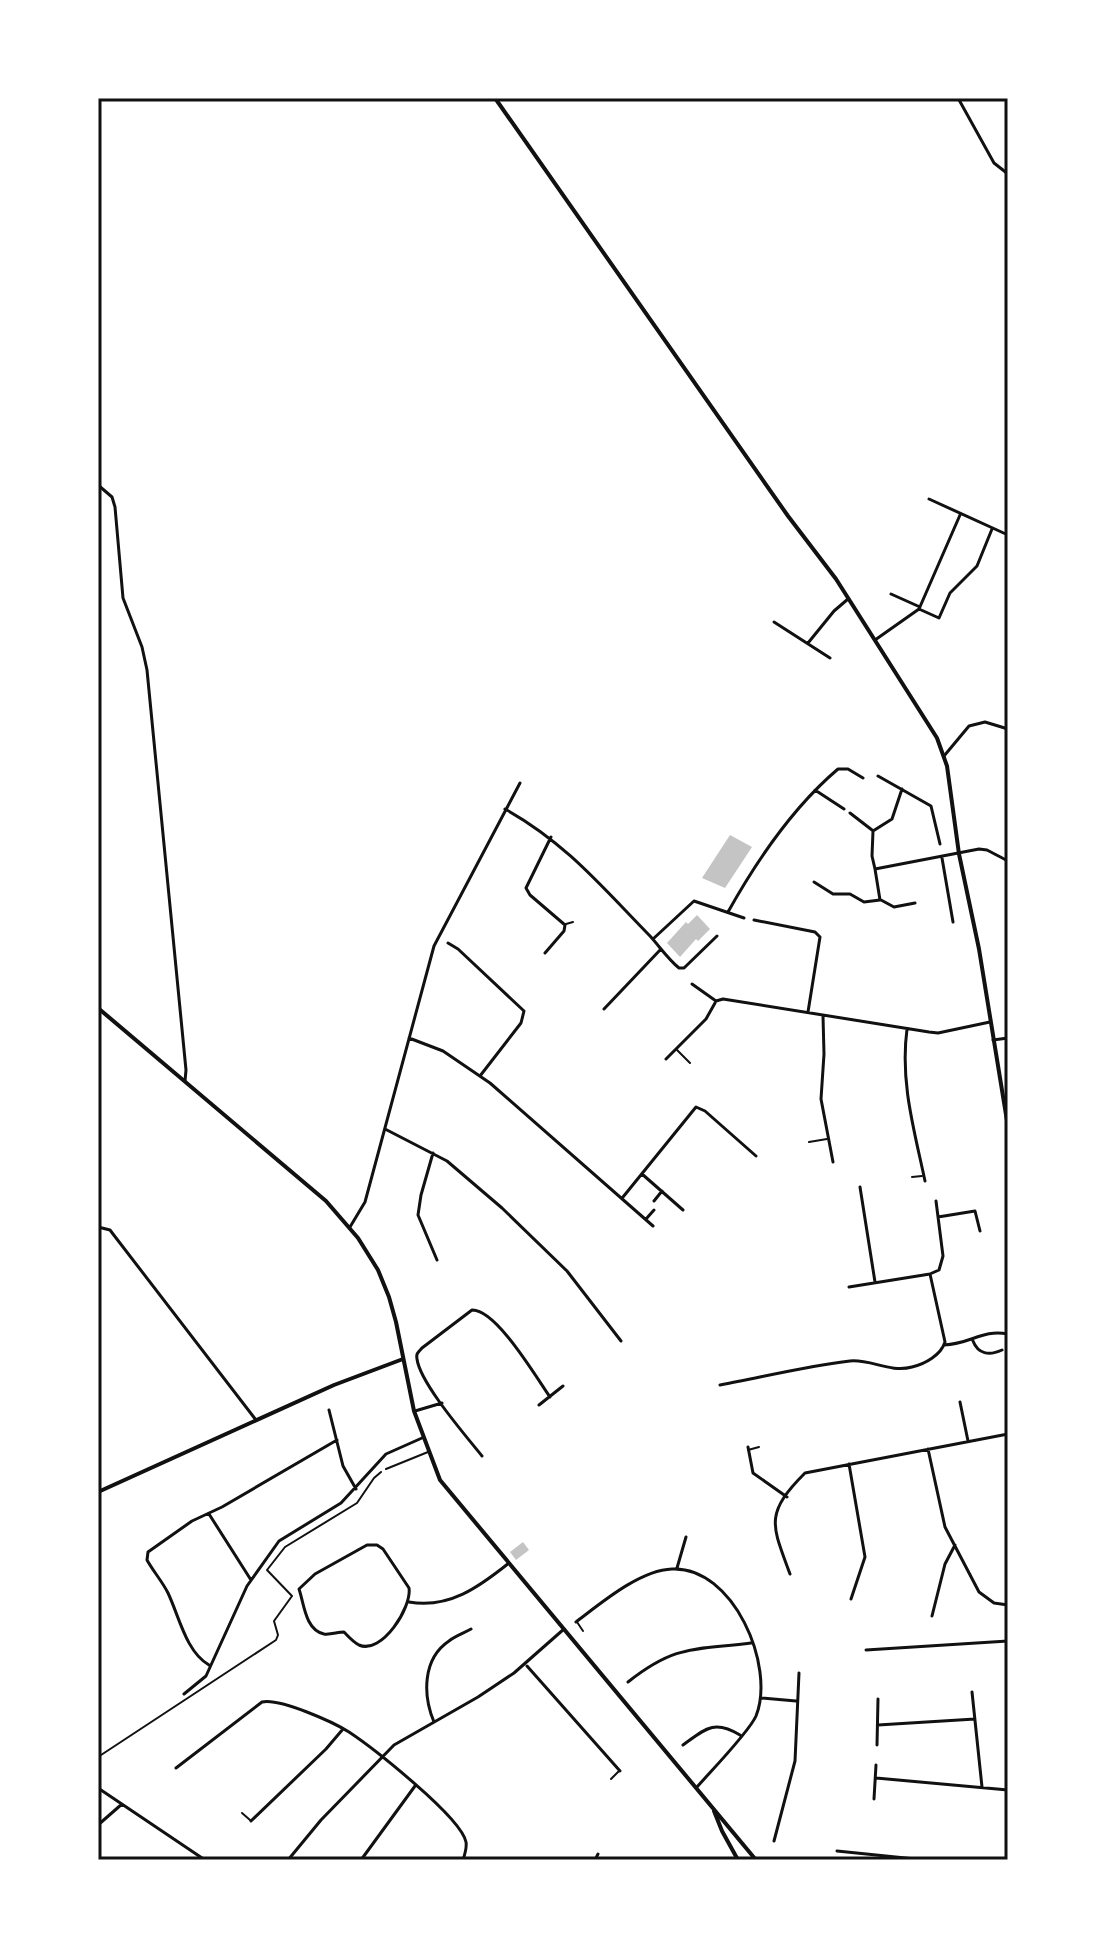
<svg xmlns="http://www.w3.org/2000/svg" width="1106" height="1958" font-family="'DejaVu Sans',sans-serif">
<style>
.building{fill:#c4c4c4}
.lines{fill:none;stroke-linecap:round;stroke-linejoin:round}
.path{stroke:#111;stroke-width:2}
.service{stroke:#111;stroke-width:2}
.minor{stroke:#111;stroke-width:3}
.tertiary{stroke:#111;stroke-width:4}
.neatline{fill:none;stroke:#111;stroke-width:3}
</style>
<rect width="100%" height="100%" fill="#fff"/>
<!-- building -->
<path class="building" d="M730,835L752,847L725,888L702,878Z
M697,915L710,929L698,941L696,939L680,957L667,943L686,922L688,924Z
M523,1542L529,1550L516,1560L510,1552Z"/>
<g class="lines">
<!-- path -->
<path class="path" d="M98,1757L276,1640L278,1635L274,1621L292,1596L267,1570L285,1547L357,1503L374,1478L381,1472"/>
<!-- service -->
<path class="service" d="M566,924L573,922
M677,1050L690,1063
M809,1142L827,1139
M912,1177L922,1176
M748,1450L759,1447
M386,1469L428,1452
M577,1622L583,1631
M611,1779L619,1771
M242,1813L250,1820"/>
<!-- minor -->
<path class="minor" d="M958,98L994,163L1008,174
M98,485L112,497L115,507L123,598L142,647L147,670L186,1070L185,1081
M929,499L1008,535
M891,594L920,607
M919,609L939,618L950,593L977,566L992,529
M774,622L830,658
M875,640L919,609L960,515
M808,643L834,611L848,599
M944,756L969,726L985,722L1008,729
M878,776L931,806L940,844
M902,789L892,819L873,831L872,856L875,869L979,849L987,850L1008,861
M815,790L844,809
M505,809C566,843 602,887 650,936C660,947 668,959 679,968H684L717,936
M850,813L872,830
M942,858L953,922
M814,882L833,894H850L864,902L880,900L875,869
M881,900L894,907L915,903
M728,912C757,860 792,808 838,769H848L863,778
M754,920L815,932L820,937L808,1012
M653,939L694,901L744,918
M448,943L458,949L524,1011L521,1023L480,1076
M545,953L564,931L565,925L530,895L526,888L551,837
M692,984L716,1001L723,999L929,1032L938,1033L990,1022
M604,1009L661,949
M823,1016L824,1054L821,1099L833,1162
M907,1029C900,1082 914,1129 925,1181
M409,1038L443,1051L490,1083L653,1226
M993,1040L1008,1038
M666,1059L706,1019L715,1003
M385,1129L447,1161L502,1208L567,1271L621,1341
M433,1153L421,1195L418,1215L437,1260
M642,1174L683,1210
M860,1187L875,1282
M623,1197L696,1107L705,1111L756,1156
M654,1201L662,1191
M938,1217L975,1211L980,1231
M646,1219L654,1210
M98,1227L110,1230L113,1234L256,1420
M350,1227L365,1202L434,946L520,783
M849,1287L930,1274L939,1270L943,1256L936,1201
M973,1341C978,1354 989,1356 1002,1350
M944,1345C971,1344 982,1329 1008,1334
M720,1385C763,1377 807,1366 850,1361C871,1359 890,1373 912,1367C925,1364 941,1355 945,1342L930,1274
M960,1402L968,1441
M539,1405L563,1386
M329,1410L343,1466L356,1489
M415,1411L442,1403
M748,1447L753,1473L787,1497
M928,1449L945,1527L979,1592L994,1603L1008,1605
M482,1456C466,1436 420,1383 417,1359C416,1353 418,1353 422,1348L472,1310C496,1309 536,1377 550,1397
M849,1464L865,1557L851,1599
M209,1514L251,1580
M367,1545H377L383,1549L409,1588C412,1607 382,1655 359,1645C353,1642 348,1636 344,1632C338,1632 330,1635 324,1634C305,1630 304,1603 299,1589L315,1574Z
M677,1568L686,1537
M790,1574C772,1525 764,1514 805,1473L1008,1434
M409,1602C449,1609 479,1587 509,1563
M932,1616L945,1564L955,1545
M576,1622C601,1603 640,1570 672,1569C733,1566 776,1666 756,1716C749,1732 711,1771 697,1787
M866,1650L1008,1641
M209,1665C186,1652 179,1616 168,1593C162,1581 153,1571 147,1560L148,1552L192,1521L222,1507L337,1440
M527,1666L620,1771
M628,1682C676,1644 695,1650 751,1643
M972,1692L982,1787
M184,1694L206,1676L247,1586L279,1541L341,1503L386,1454L422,1438
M761,1698L796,1701
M434,1722C423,1696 422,1659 449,1641C455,1636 464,1633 471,1629
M878,1725L975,1719
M683,1745C705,1729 714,1719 740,1735
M877,1745L878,1699
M176,1768L262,1702C280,1698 333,1722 349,1732C373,1748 461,1817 466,1842C467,1848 465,1854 463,1860
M876,1778L1008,1790
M98,1788L205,1860
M874,1799L876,1765
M251,1821L326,1749L343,1729
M98,1825L122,1804
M774,1841L795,1761L799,1673
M837,1851L925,1860
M288,1860L321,1820L394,1745L478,1697L514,1673L564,1629
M361,1860L415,1786
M595,1860L598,1854"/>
<!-- tertiary -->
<path class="tertiary" d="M495,98L788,516L836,579L937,738L947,766L959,854L979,949L1008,1127
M98,1008L326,1201L358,1238L378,1270L389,1297L396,1322L414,1411L440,1480L756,1860
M98,1492L334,1385L403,1359
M714,1811L722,1831L738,1860"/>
</g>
<!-- border -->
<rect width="1106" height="1958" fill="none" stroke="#ffffff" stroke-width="200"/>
<rect x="100" y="100" width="906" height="1758" class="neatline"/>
</svg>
